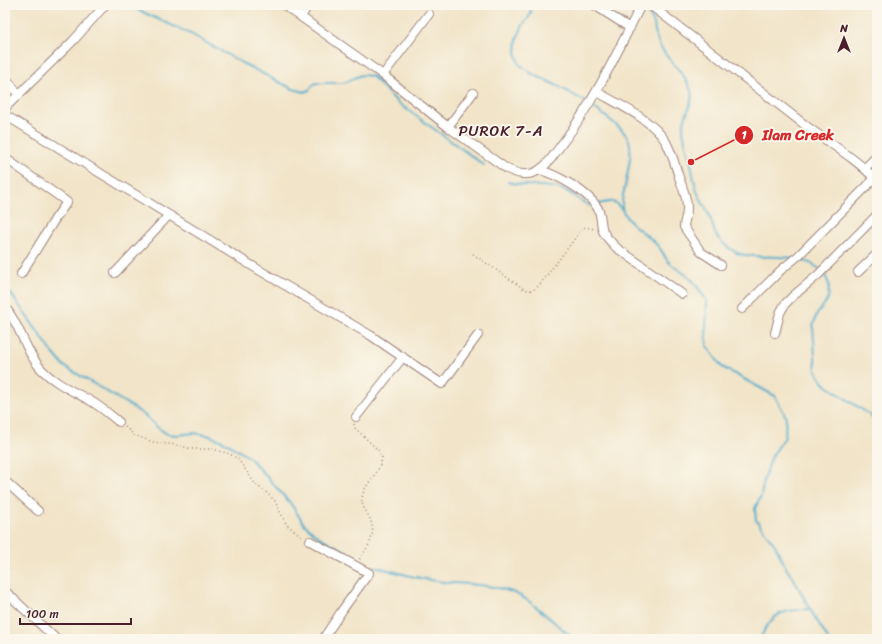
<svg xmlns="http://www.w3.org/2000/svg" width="882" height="644" font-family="Sriracha,sans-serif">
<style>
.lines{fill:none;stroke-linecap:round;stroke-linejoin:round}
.stream{stroke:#4eabcd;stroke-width:2}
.minor-casing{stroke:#9e827a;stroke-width:10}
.path{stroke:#9e827a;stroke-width:1.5;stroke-dasharray:1 3;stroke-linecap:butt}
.minor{stroke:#fff;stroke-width:8}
.labels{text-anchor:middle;stroke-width:4;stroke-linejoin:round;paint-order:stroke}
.neighbourhood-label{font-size:15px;letter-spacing:1px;fill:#4a1f2b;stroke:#fbf7ec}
.leader{fill:none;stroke:#d62828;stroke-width:1.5}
.callout-dot{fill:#d62828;stroke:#fbf7ec;stroke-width:1.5}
.mark-label{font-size:12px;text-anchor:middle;font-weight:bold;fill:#fff}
.callout-label{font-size:15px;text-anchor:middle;font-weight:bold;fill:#d62828;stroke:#fbf7ec;stroke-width:4;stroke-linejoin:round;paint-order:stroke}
</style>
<rect width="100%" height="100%" fill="#fbf7ec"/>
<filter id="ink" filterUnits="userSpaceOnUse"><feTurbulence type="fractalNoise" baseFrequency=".025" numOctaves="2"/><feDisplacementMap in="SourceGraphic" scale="8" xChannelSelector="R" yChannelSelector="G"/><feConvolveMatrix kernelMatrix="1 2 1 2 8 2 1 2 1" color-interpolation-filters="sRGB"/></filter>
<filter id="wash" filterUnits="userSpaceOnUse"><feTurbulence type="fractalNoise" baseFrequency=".012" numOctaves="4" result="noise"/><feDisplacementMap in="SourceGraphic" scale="16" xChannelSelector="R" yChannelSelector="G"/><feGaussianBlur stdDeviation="0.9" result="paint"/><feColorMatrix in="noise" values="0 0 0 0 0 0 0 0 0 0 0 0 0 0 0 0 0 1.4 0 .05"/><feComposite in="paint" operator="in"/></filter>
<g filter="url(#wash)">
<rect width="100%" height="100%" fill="#f1e4c8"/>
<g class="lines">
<!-- stream -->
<path class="stream" d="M127,5L191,34L242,63L293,89L305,92L309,90L313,85L316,83H344L361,75L372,76L398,103L484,165
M530,5L531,14L523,25L517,39L516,52L519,64L532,74L556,85L586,102
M643,9C660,23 651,30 660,46C668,61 686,73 691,91C694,104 683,116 683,129C684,141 688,152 691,164C693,173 694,183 697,191C700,200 706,207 709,215C712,221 713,229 716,235C720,242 730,249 737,253C748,258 777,256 791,258
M593,107C635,139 635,135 625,187C623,194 620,204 623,211C628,225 647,233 657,245C661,249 664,255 667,260C673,268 684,272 691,279C697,285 702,294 707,301L706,326L707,346L722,367L775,396L786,417L785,437L772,456L764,479L761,496L755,508L756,520L775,545L786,568L796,583L810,609L828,639
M508,182C528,188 547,183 566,191C576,195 581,205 593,206
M599,204C611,201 614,199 622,210
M799,259L810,263L820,269
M824,273L829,284L828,299L816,316L813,327L816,370L820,378L827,386L870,415L877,423
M5,289L11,294L53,353L64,366L134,408L147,417L157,427L167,434L178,435L193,433L207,435L223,441L250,458L291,504L304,524L319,537L347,552
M374,566C394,572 415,578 436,581C461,585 488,583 512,592C537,602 553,625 576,639
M760,639C772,612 782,610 810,609"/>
</g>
</g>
<g filter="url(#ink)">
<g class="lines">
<defs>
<path id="minor" d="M284,5L383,75L448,127L507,169C516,173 524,176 533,173C545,169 554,155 561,145C594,102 617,53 641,5
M594,5L630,28
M650,5C702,44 753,85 805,125C830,144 856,158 877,181
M301,17L308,5
M383,75L429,14
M5,77L19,95
M597,92C618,104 653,120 666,142C672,153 675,165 679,177C682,187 688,199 687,209C687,216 684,221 684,227L701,252L721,265
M5,108L73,41L105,5
M5,115L259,270L370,335L442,384L478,335
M448,127L473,93
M5,158L67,202L55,219L21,274
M865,168L877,156
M540,170C557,175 587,191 597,207C602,214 600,223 603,231C606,238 612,243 617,248L682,294
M858,272L877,254
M115,273L169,215
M5,307C21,326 25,352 42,370C56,384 73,391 89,400C100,406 109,414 119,422
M742,309L781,270L798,256L875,178
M775,333L780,313L785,304L793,296L818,275L877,215
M356,417L403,357
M5,481L38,511
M310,541L369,573L343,609L323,639
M5,591L56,639"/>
</defs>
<!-- minor casing -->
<use href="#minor" class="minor-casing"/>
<!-- path -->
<path class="path" d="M473,254L524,289C532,292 536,289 541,283L583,228L586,227L594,229
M354,424L355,428L378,450L382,457C381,473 364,483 362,498C361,504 364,508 367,513C378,532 371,543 359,560
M125,427L134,435L153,442L176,445L192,449H212L230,454L238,459L256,485L266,492L275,501L283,518L287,525L303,537"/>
<!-- minor -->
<use href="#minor" class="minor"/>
</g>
</g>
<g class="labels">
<!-- neighbourhood labels -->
<g class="neighbourhood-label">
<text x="501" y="136">PUROK 7-A</text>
</g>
</g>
<!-- callouts -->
<path class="leader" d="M691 162L744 135"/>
<g class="callout-dot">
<circle cx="691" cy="162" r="4"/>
<circle cx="744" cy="135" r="10"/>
</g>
<g class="mark-label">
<text x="744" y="139">1</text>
</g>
<g class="callout-label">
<text x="798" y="140">Ilam Creek</text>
</g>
<!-- margin -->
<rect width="882" height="644" fill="none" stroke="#fbf7ec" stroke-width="20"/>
<!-- north arrow -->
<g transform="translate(844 38)" stroke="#fbf7ec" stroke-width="3" paint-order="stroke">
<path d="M0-3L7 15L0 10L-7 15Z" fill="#4a1f2b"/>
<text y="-6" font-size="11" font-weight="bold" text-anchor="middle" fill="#4a1f2b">N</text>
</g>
<!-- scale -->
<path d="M20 618v6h111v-6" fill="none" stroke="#4a1f2b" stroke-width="2"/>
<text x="26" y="618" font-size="12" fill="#4a1f2b" stroke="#fbf7ec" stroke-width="3" paint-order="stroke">100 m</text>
</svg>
